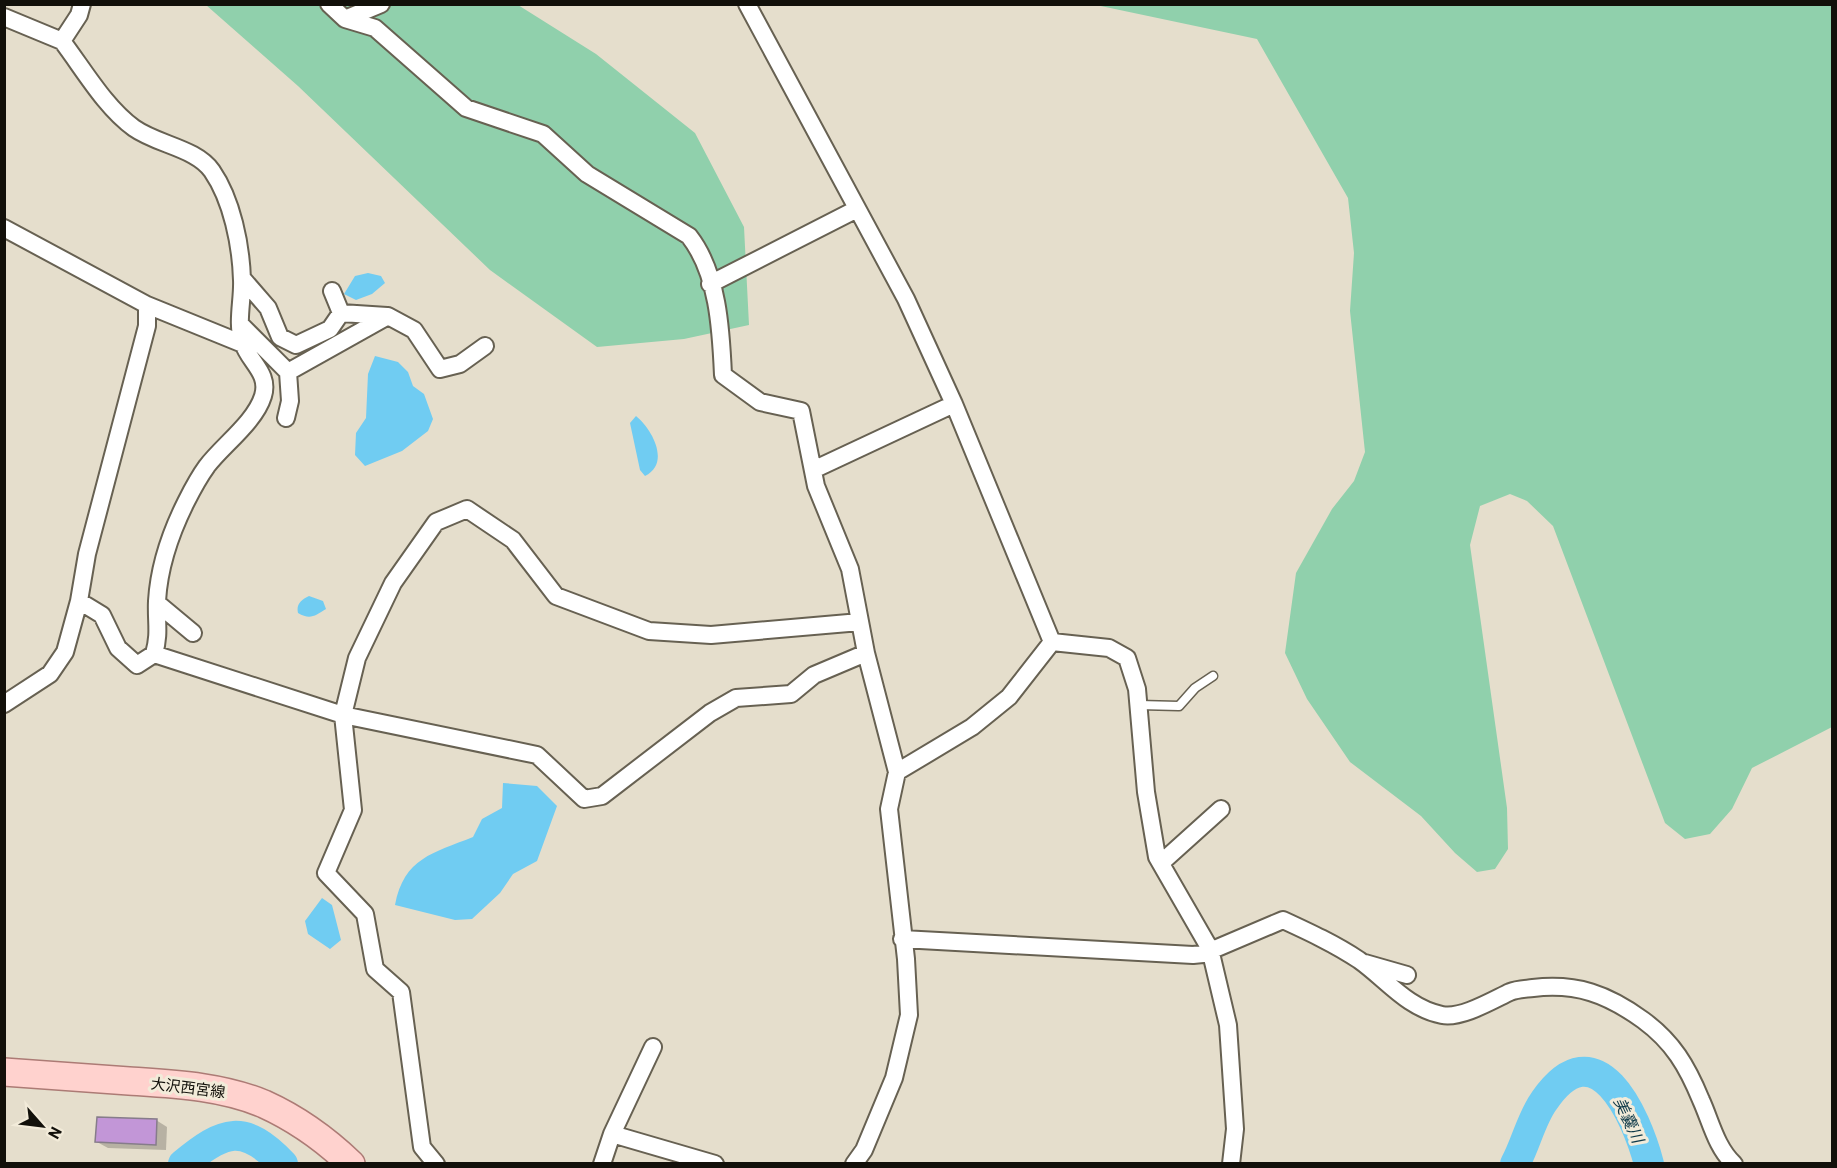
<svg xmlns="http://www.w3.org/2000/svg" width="1837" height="1168" font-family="Barlow,'Noto Sans JP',sans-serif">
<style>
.green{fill:#90d0ac}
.water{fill:#70ccf2}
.shadow{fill:#0003}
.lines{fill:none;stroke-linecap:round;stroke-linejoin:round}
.river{stroke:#70ccf2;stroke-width:30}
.building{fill:#c296d7;stroke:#867c8a;stroke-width:1.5}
.lane-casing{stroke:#676152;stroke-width:11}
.street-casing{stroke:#676152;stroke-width:20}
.primary-casing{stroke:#ac7b75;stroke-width:30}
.lane{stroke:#fff;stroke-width:8}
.street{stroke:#fff;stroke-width:16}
.primary{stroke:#ffd2ce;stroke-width:27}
.labels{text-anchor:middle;stroke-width:6;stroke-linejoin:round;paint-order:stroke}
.street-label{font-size:15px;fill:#12100a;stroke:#f2ebd9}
.water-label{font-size:16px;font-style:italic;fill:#0f3a49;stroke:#f2ebd9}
</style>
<rect width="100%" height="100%" fill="#e5decc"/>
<!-- green -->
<path class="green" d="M206,5H518L596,54L695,133L744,227L749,325L684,339L597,347L490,270L298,86Z
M1096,5H1832V727L1752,768L1732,809L1710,834L1685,839L1665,823L1553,526L1527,501L1510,494L1480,506L1470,545L1507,808L1508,849L1495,869L1477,872L1455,853L1421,816L1350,762L1307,699L1285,653L1296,573L1332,509L1354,481L1365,452L1350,311L1354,253L1348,198L1257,39Z"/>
<!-- water -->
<path class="water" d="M368,273L381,276L385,283L372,294L356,300L344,294L355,276Z
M375,356L398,362L408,372L413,386L424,394L433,419L428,431L402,451L365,466L355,455L356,433L366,418L368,374Z
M636,416C652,429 671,463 645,476L640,470L630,423Z
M309,596L323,601L326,609C315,616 310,620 298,613C296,604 301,600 309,596Z
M503,783L537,786L557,806L537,861L513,874L500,893L472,919L455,920L395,905C404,858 433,853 473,837L482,819L502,808Z
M322,898L332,905L341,940L330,949L308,934L305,921Z"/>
<!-- shadow -->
<path class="shadow" d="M156,1120L167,1127L166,1150L108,1148L97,1142Z"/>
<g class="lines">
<!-- river -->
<path class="river" d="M183,1164C224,1130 244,1123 283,1164
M1515,1164C1526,1144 1531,1119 1544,1101C1596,1025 1636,1115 1649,1164"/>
</g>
<!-- building -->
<path class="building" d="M97,1117L157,1119L156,1145L95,1142Z"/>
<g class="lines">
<defs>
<path id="lane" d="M1139,705L1179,706L1195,688L1213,676"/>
<path id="street" d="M329,4L345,19L381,4
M747,4L906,299L954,404L1052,642L1009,697L972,727L897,772L889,809L906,959L909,1015L894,1078L864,1150L854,1164
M4,17L62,41
M345,19L375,28L466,108L543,134L587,174L689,236C718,273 721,329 723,375L760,402L801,411L816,486L850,569L866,653L897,772
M4,228L147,305V326L87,554L79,601L65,652L50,674L4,704
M242,278L268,308L280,337L296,345L330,329L341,313L387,316
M710,284L857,209
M332,291L341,313
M147,305L243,344
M240,324L288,372
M286,418L290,401L288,372L388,316L414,330L440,369L460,364L485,346
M813,470L954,404
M79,601L102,615L118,648L137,665L154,654C160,633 156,622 157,601C159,567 171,532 186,502C192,490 199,477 207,466C223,445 255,422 263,396C270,373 249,362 243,343C236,323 243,300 242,280C241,245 232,200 212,171C196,148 158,145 134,128C105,107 84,70 62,41L79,15L82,4
M157,603L193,633
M1052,642L1109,648L1127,658L1137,689L1146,792L1157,857L1210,949L1228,1025L1235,1129L1231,1164
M154,654L343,715L537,755L584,799L602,796L710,713L736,698L791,694L814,675L866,653
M1161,863L1221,809
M902,939L1193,955L1203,954L1283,920C1309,932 1335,944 1359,960C1386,979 1407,1008 1442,1015C1461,1019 1493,1000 1510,992C1517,989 1525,989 1533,988C1577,983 1607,994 1643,1020C1673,1042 1687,1066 1701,1100C1711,1122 1716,1147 1734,1164
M1365,963L1407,975
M612,1134L715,1164
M436,1164L422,1147L401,992L375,969L365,914L326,873L353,810L343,715L357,658L393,583L436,522L467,509L513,540L556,596L649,631L711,635L860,622
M602,1164L612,1134L653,1047"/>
<path id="primary" d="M4,1072C46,1075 87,1078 129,1081C174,1084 221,1086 264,1104C297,1119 325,1139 351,1164"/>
</defs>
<!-- lane casing -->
<use href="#lane" class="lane-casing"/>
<!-- street casing -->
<use href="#street" class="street-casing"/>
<!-- primary casing -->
<use href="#primary" class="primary-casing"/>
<!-- lane -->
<use href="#lane" class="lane"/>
<!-- street -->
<use href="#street" class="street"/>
<!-- primary -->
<use href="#primary" class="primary"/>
</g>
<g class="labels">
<!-- street labels -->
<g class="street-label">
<text transform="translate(188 1088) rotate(7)" y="5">大沢西宮線</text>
</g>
<!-- water labels -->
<g class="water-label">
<text transform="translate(1629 1120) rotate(65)" y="6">美嚢川</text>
</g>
</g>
<!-- border -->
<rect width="1837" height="1168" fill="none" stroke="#12100a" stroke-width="12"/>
<!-- north arrow -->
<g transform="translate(42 1126) rotate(118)" stroke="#f2ebd9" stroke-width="4.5" paint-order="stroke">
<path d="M0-4.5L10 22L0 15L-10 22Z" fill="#12100a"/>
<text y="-9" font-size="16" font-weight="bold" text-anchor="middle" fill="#12100a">N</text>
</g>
</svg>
